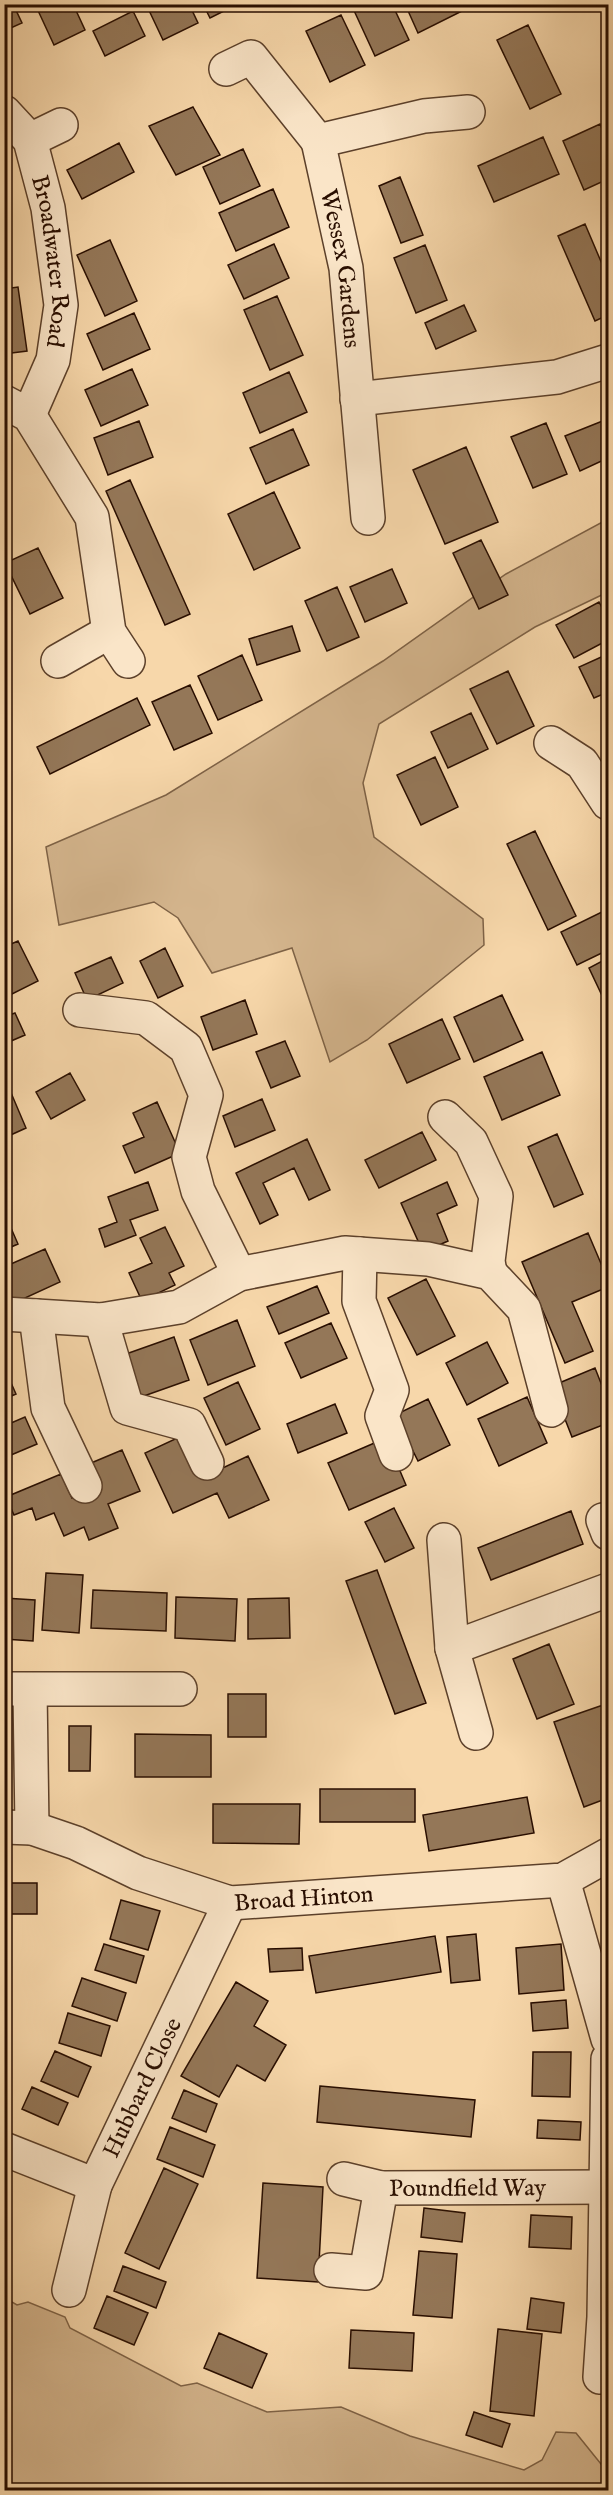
<svg xmlns="http://www.w3.org/2000/svg" width="613" height="2495" font-family="'IM FELL English',serif">
<style>
.green{fill:#d4b58d;stroke:#7e6246;stroke-width:1.5}
.building{fill:#947758;stroke:#290e00;stroke-width:1.5}
.lines{fill:none;stroke-linecap:round;stroke-linejoin:round}
.minor-casing{stroke:#5c402a;stroke-width:36}
.minor{stroke:#fae5c8;stroke-width:33}
.labels{text-anchor:middle;stroke-width:6;stroke-linejoin:round;paint-order:stroke}
.street-label{font-size:24px;fill:#290e00;stroke:#fae5c8}
</style>
<rect width="100%" height="100%" fill="#f7d7aa"/>
<filter id="stains"><feTurbulence type="fractalNoise" baseFrequency=".00333" numOctaves="4"/><feColorMatrix values="0 0 0 0 .2 0 0 0 0 .09 0 0 0 0 .02 0 0 0 .5 -.17"/></filter>
<radialGradient id="worn" r=".72"><stop offset=".6" stop-color="#630" stop-opacity="0"/><stop offset="1" stop-color="#630" stop-opacity=".3"/></radialGradient>
<!-- green -->
<path class="green" d="M608,519V592L535,627L379,724L363,783L374,837L483,919L484,945L367,1040L330,1062L292,948L212,973L178,918L154,902L59,925L46,847L166,795L383,661L506,574Z
M5,2298L17,2305L28,2302L65,2317L70,2328L181,2386L197,2383L267,2412L341,2407L410,2436L524,2470L542,2460L556,2432L576,2433L605,2469H608V2490H5Z"/>
<!-- building -->
<path class="building" d="M4,4H13L22,23L4,31Z
M35,4H73L85,30L54,45Z
M146,4H189L198,23L163,40Z
M203,4H238L210,18Z
M351,4H392L409,40L375,56Z
M405,4H476L418,33Z
M133,11L145,36L105,56L93,31Z
M341,15L365,65L330,82L306,31Z
M528,25L561,94L530,109L497,40Z
M193,107L220,155L176,175L149,126Z
M600,124L608,143V179L584,190L563,141Z
M543,137L559,174L494,202L478,166Z
M119,143L134,172L82,199L67,170Z
M243,149L260,186L220,204L203,167Z
M400,177L423,235L401,243L379,186Z
M273,189L289,227L236,251L219,213Z
M585,224L608,278V315L595,321L558,236Z
M110,240L137,301L105,316L77,255Z
M274,244L289,278L244,299L228,265Z
M425,245L447,300L416,313L394,258Z
M18,287L27,351L4,354V289Z
M277,296L303,355L270,370L244,310Z
M464,305L476,331L436,349L425,323Z
M134,313L150,349L103,370L87,334Z
M132,369L148,405L101,426L85,390Z
M289,372L307,412L260,433L243,393Z
M605,420L608,428V458L580,471L565,436Z
M139,421L153,457L108,475L94,438Z
M546,423L567,474L533,488L511,437Z
M293,429L309,465L266,484L250,448Z
M466,447L498,522L445,544L413,470Z
M130,480L190,614L165,625L106,491Z
M274,492L300,548L254,570L228,514Z
M481,540L508,595L479,609L453,553Z
M38,548L63,598L30,614L5,563Z
M392,569L407,603L365,622L350,587Z
M337,587L359,637L327,651L305,601Z
M599,602L608,619V640L574,658L556,625Z
M292,626L300,651L257,665L249,639Z
M608,654V692L594,698L579,667Z
M242,655L262,700L218,720L198,676Z
M508,671L534,726L497,744L470,689Z
M190,685L212,733L174,750L152,702Z
M137,698L150,725L50,774L37,747Z
M471,713L488,749L448,768L431,732Z
M435,757L458,807L421,825L397,775Z
M535,831L576,916L548,930L507,844Z
M608,909V950L577,965L561,932Z
M18,941L38,981L12,994L4,979V947Z
M165,948L183,986L158,998L140,961Z
M111,957L123,983L87,1000L75,973Z
M608,958V1003L606,1004L589,968Z
M502,995L523,1040L474,1062L454,1017Z
M245,1000L257,1034L213,1050L201,1017Z
M15,1013L25,1035L4,1044V1017Z
M442,1019L460,1059L407,1083L389,1044Z
M285,1041L300,1076L271,1088L256,1052Z
M542,1052L560,1095L502,1120L484,1077Z
M70,1073L85,1100L51,1119L36,1092Z
M6,1081L26,1128L4,1138V1082Z
M262,1099L275,1130L235,1147L223,1116Z
M157,1102L180,1153L135,1173L123,1146L144,1137L133,1113Z
M422,1132L436,1160L379,1188L365,1160Z
M557,1134L583,1194L554,1207L528,1147Z
M307,1139L330,1190L309,1200L294,1168L263,1183L278,1215L260,1224L236,1173Z
M148,1182L158,1210L130,1220L136,1235L105,1247L99,1229L117,1222L108,1197Z
M447,1182L457,1205L437,1214L448,1241L423,1252L401,1203Z
M4,1212L18,1244L4,1250Z
M165,1227L184,1266L169,1273L175,1285L142,1301L129,1273L152,1263L140,1238Z
M588,1233L608,1280V1287L572,1302L593,1351L565,1363L522,1262Z
M45,1249L60,1282L12,1304L4,1288V1267Z
M426,1279L455,1336L417,1355L388,1298Z
M317,1286L329,1313L279,1334L267,1307Z
M237,1320L255,1366L208,1385L190,1340Z
M331,1323L347,1358L301,1378L285,1343Z
M174,1337L189,1380L141,1397L126,1354Z
M487,1342L508,1383L467,1405L446,1363Z
M4,1367L16,1394L4,1399Z
M595,1368L608,1401V1423L572,1437L552,1386Z
M238,1382L260,1429L226,1445L204,1398Z
M527,1397L547,1443L499,1466L478,1419Z
M428,1399L450,1445L418,1461L395,1415Z
M335,1404L347,1433L298,1453L287,1424Z
M25,1417L37,1444L11,1455L4,1444V1426Z
M188,1433L208,1475L248,1456L269,1500L229,1518L217,1493L173,1513L145,1453Z
M386,1438L406,1485L349,1510L328,1463Z
M122,1450L140,1491L108,1504L118,1528L89,1540L84,1527L64,1536L54,1513L36,1520L32,1508L14,1515L6,1497L61,1474L72,1498L94,1489L84,1466Z
M608,1463V1482L602,1466Z
M394,1508L414,1548L385,1562L365,1522Z
M571,1511L583,1544L491,1580L478,1548Z
M377,1570L426,1703L395,1714L346,1581Z
M46,1573L83,1575L79,1633L42,1630Z
M93,1590L167,1593L166,1631L91,1628Z
M176,1597L237,1599L235,1641L175,1638Z
M4,1598L35,1600L33,1641L4,1639Z
M289,1598L290,1638L248,1639V1599Z
M549,1644L574,1704L537,1719L513,1659Z
M228,1694H266V1737H228Z
M603,1705L608,1721V1798L584,1807L554,1722Z
M69,1726H91L90,1771H69Z
M135,1734L211,1735V1777H135Z
M320,1789H415V1822H320Z
M527,1797L534,1833L429,1851L423,1815Z
M213,1804H300L299,1844L213,1843Z
M4,1883H37V1914H4Z
M121,1900L160,1911L148,1950L110,1939Z
M476,1934L480,1980L451,1983L447,1937Z
M435,1936L441,1972L316,1993L309,1956Z
M104,1944L144,1956L136,1983L95,1970Z
M561,1944L564,1990L519,1994L516,1948Z
M302,1948L303,1970L270,1972L268,1949Z
M82,1978L126,1993L117,2021L72,2006Z
M236,1982L268,2001L254,2026L286,2045L265,2081L237,2065L219,2097L181,2076Z
M566,2000L568,2028L533,2031L531,2003Z
M68,2013L110,2026L101,2056L59,2043Z
M55,2051L91,2067L78,2097L41,2081Z
M533,2052H571L570,2097L532,2096Z
M320,2086L475,2100L471,2137L317,2122Z
M32,2087L68,2103L58,2125L22,2109Z
M184,2090L217,2104L206,2132L172,2118Z
M538,2120L581,2122L580,2140L537,2138Z
M170,2127L215,2145L203,2177L157,2159Z
M164,2168L198,2184L159,2269L125,2253Z
M263,2183L323,2187L318,2282L257,2278Z
M424,2208L465,2213L462,2242L421,2237Z
M531,2215L572,2217L571,2249L529,2247Z
M419,2251L457,2254L452,2318L413,2315Z
M123,2266L166,2282L156,2308L114,2291Z
M107,2296L148,2313L134,2345L94,2328Z
M531,2298L564,2303L561,2333L527,2329Z
M498,2329L542,2334L534,2416L490,2411Z
M351,2330L414,2333L412,2371L349,2368Z
M219,2333L267,2354L252,2388L204,2368Z
M474,2412L510,2424L502,2447L466,2435Z"/>
<g class="lines">
<defs>
<g id="minor">
<path d="M226,69L251,57L318,141L424,116L468,112"/>
<path id="s1" d="M4,112L30,140L48,208L61,305L53,360L29,415"/>
<path d="M30,140L61,125"/>
<path id="s2" d="M318,141L346,268L368,518"/>
<path d="M357,399L557,377L608,361"/>
<path d="M4,402L29,415L92,517L109,632L128,661"/>
<path d="M58,661L109,632"/>
<path d="M551,743L582,763L608,803"/>
<path d="M80,1010L146,1018L186,1048L206,1095L189,1157L198,1191L239,1274"/>
<path d="M445,1117L471,1142L496,1196L488,1261L490,1273"/>
<path d="M360,1254L359,1301L392,1390L382,1416L396,1454"/>
<path d="M4,1314L101,1320L179,1307L239,1274L345,1253L428,1259L490,1273L524,1309L551,1410"/>
<path d="M36,1316L48,1408L85,1486"/>
<path d="M101,1320L127,1408L189,1425L207,1463"/>
<path d="M603,1520L608,1533"/>
<path d="M444,1540L452,1648L476,1733"/>
<path d="M452,1648L608,1590"/>
<path d="M4,1689H180"/>
<path d="M30,1690L32,1828"/>
<path id="s3" d="M4,1827L32,1828L76,1843L138,1873L230,1903L563,1880L608,1855"/>
<path d="M563,1880L608,2039"/>
<path id="s4" d="M4,2149L95,2185L230,1903"/>
<path d="M344,2179L381,2188"/>
<path id="s5" d="M331,2270L366,2273L381,2188L605,2187"/>
<path d="M69,2290L95,2185"/>
<path d="M600,2377L604,2317L608,2059"/>
</g>
</defs>
<!-- minor casing -->
<use href="#minor" class="minor-casing"/>
<!-- minor -->
<use href="#minor" class="minor"/>
</g>
<g class="labels">
<!-- street labels -->
<g class="street-label">
<text dy="8" stroke="none"><textPath href="#s1" startOffset="162">Broadwater Road</textPath></text>
<text dy="8" stroke="none"><textPath href="#s2" startOffset="130">Wessex Gardens</textPath></text>
<text dy="8" stroke="none"><textPath href="#s3" startOffset="314">Broad Hinton</textPath></text>
<text dy="8" stroke="none"><textPath href="#s4" startOffset="206">Hubbard Close</textPath></text>
<text dy="8" stroke="none"><textPath href="#s5" startOffset="208">Poundfield Way</textPath></text>
</g>
</g>
<!-- margin -->
<rect width="613" height="2495" fill="none" stroke="#f7d7aa" stroke-width="24"/>
<rect x="6" y="6" width="601" height="2483" fill="none" stroke="#290e00" stroke-width="3"/>
<rect x="12" y="12" width="589" height="2471" fill="none" stroke="#290e00" stroke-width="1.5"/>
<rect width="100%" height="100%" filter="url(#stains)"/>
<rect width="100%" height="100%" fill="url(#worn)"/>
</svg>
